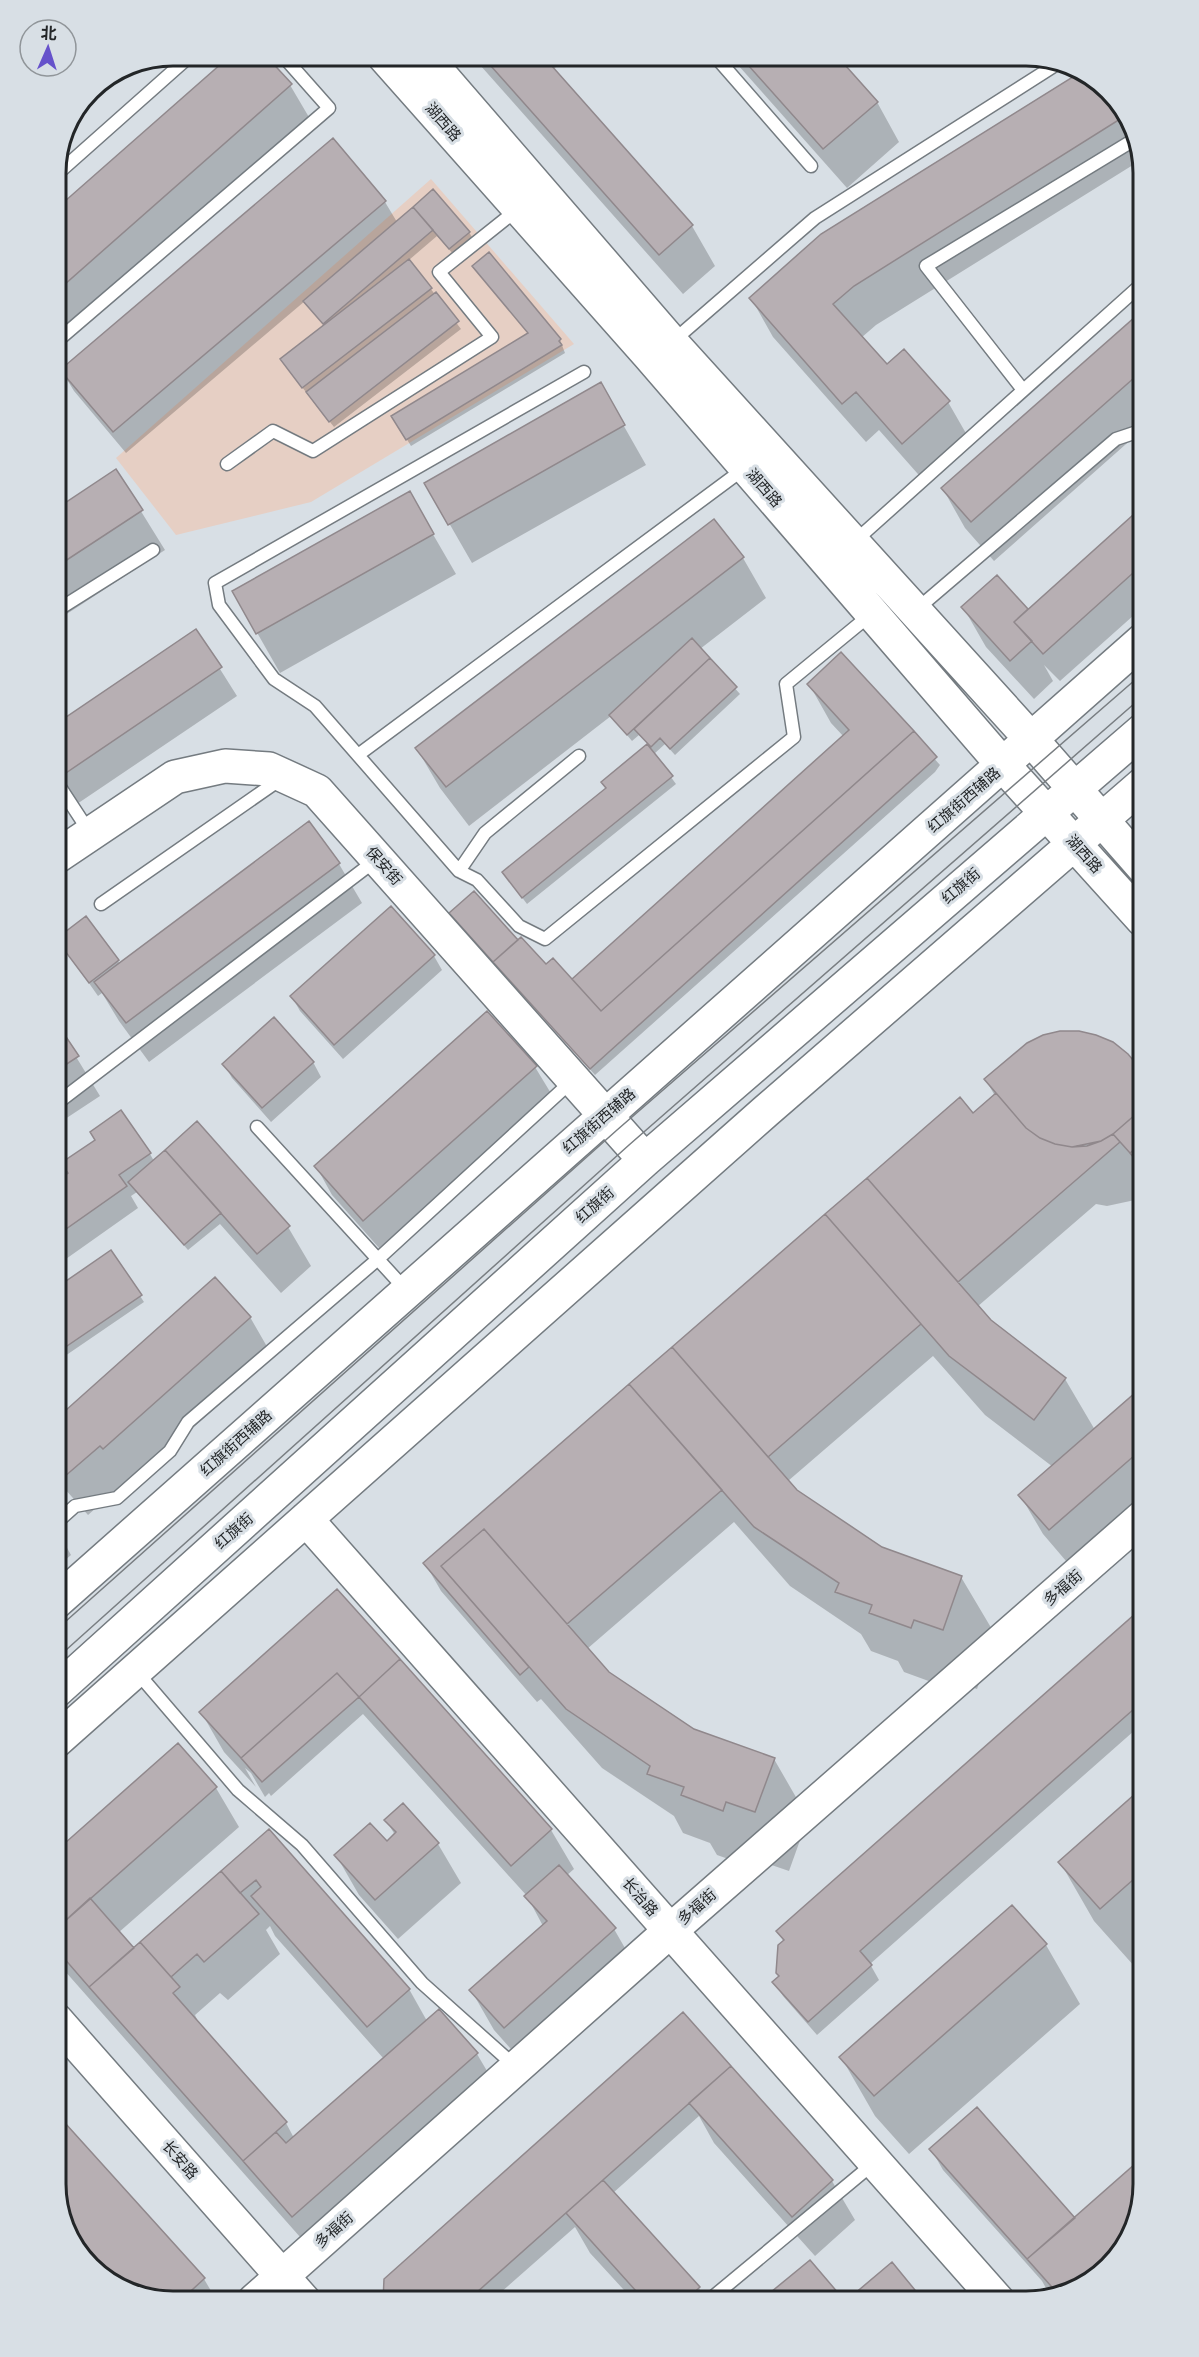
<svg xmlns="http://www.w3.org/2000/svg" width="1199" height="2357" font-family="'Golos Text','Noto Sans SC',sans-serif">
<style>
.commercial{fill:#e6cfc4}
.shadow{fill:#0003;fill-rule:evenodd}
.building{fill:#b7afb3;stroke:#90888c;stroke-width:1.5}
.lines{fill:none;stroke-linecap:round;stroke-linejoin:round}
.lane-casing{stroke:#747b80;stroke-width:15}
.secondary-casing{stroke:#747b80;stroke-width:36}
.lane{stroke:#fff;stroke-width:12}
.secondary{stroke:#fff;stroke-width:33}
.tram{stroke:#797e82;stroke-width:1.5}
.labels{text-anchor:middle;stroke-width:6;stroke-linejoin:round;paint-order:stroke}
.street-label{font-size:15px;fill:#232628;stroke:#d8dfe5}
.rim{fill:none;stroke:#232628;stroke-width:3}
</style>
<rect width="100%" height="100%" fill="#d8dfe5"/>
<!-- commercial -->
<path class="commercial" d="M431,179L574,344L311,502L176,535L116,458Z"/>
<!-- shadow -->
<path class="shadow" d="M232,56H264L290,85L313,124L56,351V211Z
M472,56H549L556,67L553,69L692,226L715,266L683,294Z
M730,56H835L877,102L899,142L847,188Z
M1081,73L1097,80L1135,128L1141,160L876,325L861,338L887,367L948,402L971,442L925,482L879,430L866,442L773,337L751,298L822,235Z
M385,202L397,222L469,232L473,239L454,255L437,236L409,260L461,329L334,427L285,366L325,326L305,301L126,453L74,391L61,370Z
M474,267L560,340L565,353L411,446L393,417L529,334Z
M1143,312V429L994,561L965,528L943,489Z
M600,384L646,465L472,563L426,483Z
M116,471L165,550L56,621V510Z
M409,493L456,574L280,673L234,592Z
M1143,508V607L1060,681L1044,665L1053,681L1034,699L986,647L963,607L1027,612Z
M714,521L743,558L766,598L700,649L740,694L675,755L665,744L654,754L676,784L527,904L503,872L607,789L603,782L649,745L639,735L632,741L611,716L469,826L440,788L417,749Z
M196,631L237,696L77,804L56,772V725Z
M841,654L940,765L935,772L595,1075L451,913L518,942L546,966L576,986L844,737L831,723L809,684Z
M56,799L61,809L56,813Z
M308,823L339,864L362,903L149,1062L119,1021L102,993L98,996L58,939L118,961L120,964Z
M434,956L442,970L343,1059L300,1011L292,997Z
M56,1024L100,1096L56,1125Z
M1127,1055L1143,1074V1196L1135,1200L1107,1206L1096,1204L977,1307L989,1321L1065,1379L1095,1430L1143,1388V1507L1072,1568L1043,1534L1020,1495L1053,1467L985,1415L933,1356L788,1481L796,1491L881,1548L961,1577L996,1636L977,1689L948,1679L945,1687L904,1672L898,1661L871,1651L861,1634L790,1586L734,1522L587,1649L608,1673L694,1731L774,1759L808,1818L789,1871L760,1861L757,1869L717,1855L710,1843L683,1833L674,1816L602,1768L541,1699L537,1702L441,1591L425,1563L960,1099L973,1115L995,1096L986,1080Z
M313,1062L321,1077L271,1122L232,1078L224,1064Z
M535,1067L552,1095L380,1249L332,1195L316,1166Z
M150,1154L154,1161L288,1227L311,1266L281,1293L220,1224L188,1250L137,1192L131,1196L138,1208L56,1266V1184L69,1174Z
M111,1252L144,1302L65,1356L56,1342V1290Z
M215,1279L250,1317L273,1357L126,1487L123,1484L88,1515L56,1479V1421Z
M56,1528L71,1555L56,1568Z
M337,1591L551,1830L574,1869L566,1876L614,1929L637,1969L527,2067L494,2030L471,1990L543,1926L527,1896L363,1714L271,1796L269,1793L265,1797L251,1773L245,1768L256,1787L224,1752L201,1712Z
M1143,1609V1723L870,1964L879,1980L817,2035L783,1996L774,1982L780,1977L784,1942L778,1931Z
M178,1745L216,1788L239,1827L118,1933L134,1950L269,1831L409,1989L427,2021L439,2011L477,2054L500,2093L316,2255L56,1961V1853ZM270,1926L275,1936L384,2059L294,2138L286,2123L201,2028L195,2015L220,1993L228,2000L280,1954L266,1930Z
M1143,1789V1960L1135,1967L1094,1921L1060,1862Z
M386,1820L438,1844L461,1883L398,1939L359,1895L336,1855L386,1843L395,1835Z
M1012,1907L1046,1945L1080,2004L909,2154L875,2116L841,2057Z
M682,2014L832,2181L855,2220L815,2256L714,2143L699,2116L613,2193L699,2288L706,2301H634L590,2253L575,2227L491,2301H385L384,2300Z
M56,2116L204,2279L217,2301H165L102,2277L64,2229L56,2184Z
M931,2149L1075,2220L1143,2159V2185L1124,2250L1071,2293L1051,2297L1042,2281L943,2170Z
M810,2262L843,2301H763Z
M891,2264L922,2301H850L849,2300Z"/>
<!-- building -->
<path class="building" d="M230,56H266L292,84L56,292V209Z
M482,56H543L693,225L659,255Z
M740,56H837L878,102L823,149Z
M1079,73L1097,80L1125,116L854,286L833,304L887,364L904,349L950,401L902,444L856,392L842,404L749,298L821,234Z
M333,138L386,201L113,432L60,370Z
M433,189L470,232L449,249L413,207Z
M413,207L433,230L323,324L303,301Z
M489,252L561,339L559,341L562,345L406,440L391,416L528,333L472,266Z
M409,259L432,288L302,388L280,359Z
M436,292L459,321L329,422L306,392Z
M1143,310V370L971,522L941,488Z
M601,382L625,425L448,525L424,483Z
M116,469L143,510L56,567V509Z
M410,491L434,534L256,634L232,591Z
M1143,506V564L1043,654L1014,622Z
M714,519L744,557L446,787L415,748Z
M997,575L1028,609L1014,622L1032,641L1010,661L961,607Z
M196,629L222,667L60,777L56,770V724Z
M692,638L710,658L627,735L609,715Z
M841,652L914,731L601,1011L572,979L849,730L807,684Z
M710,658L737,687L670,749L660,738L651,747L634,729Z
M914,731L937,757L590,1069L493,962L521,937L546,964L553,958L601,1011Z
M647,744L673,776L522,898L502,872L606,788L601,782Z
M309,821L340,863L126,1023L94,982Z
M474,891L518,940L493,962L449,913Z
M391,906L435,955L334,1045L290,996Z
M86,916L119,960L89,983L56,939Z
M487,1011L537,1066L363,1221L314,1166Z
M274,1017L314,1062L262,1108L222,1064Z
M56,1022L79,1056L56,1071Z
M1060,1031H1079L1096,1035L1113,1042L1128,1054L1143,1072V1108L1113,1134L1101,1141L1072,1147L1055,1144L1040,1138L1026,1128L984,1079L1027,1043L1043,1035Z
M996,1093L1026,1128L1040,1138L1055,1144L1072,1147L1087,1146L1101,1141L1113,1134L1120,1142L958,1282L867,1178L960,1097L973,1113Z
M1143,1108V1142L1130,1153L1113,1134Z
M121,1110L151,1153L119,1175L127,1186L56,1236V1182L68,1173L61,1163L95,1140L90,1132Z
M197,1121L290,1226L257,1254L165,1150Z
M1143,1142V1169L1130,1153Z
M165,1150L221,1213L184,1245L128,1182Z
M867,1178L991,1320L1066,1378L1034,1420L949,1356L825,1214Z
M825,1214L921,1324L768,1457L672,1347Z
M111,1250L142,1295L61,1350L56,1343V1288Z
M215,1277L251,1317L103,1449L100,1446L64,1477L56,1467V1419Z
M672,1347L797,1490L882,1547L962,1576L943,1630L914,1620L911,1628L869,1613L872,1605L835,1592L839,1583L754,1527L629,1384Z
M629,1384L722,1490L567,1624L484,1529L441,1566L529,1667L520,1675L423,1563Z
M1143,1386V1448L1049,1530L1018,1495Z
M484,1529L609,1672L694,1729L775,1758L755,1812L726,1802L723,1811L681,1795L684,1787L647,1774L650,1766L566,1709L441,1566Z
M337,1589L400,1659L359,1697L337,1673L241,1758L199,1712Z
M1143,1607V1701L860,1951L872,1965L808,2022L772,1982L779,1976L776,1973L778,1945L784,1940L776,1931Z
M400,1659L552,1829L511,1866L359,1697Z
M337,1673L359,1697L262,1782L241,1758Z
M178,1743L217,1787L56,1929V1851Z
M1143,1787V1871L1100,1909L1058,1862Z
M403,1803L439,1843L375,1900L334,1855L370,1823L387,1841L396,1832L384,1820Z
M269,1829L410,1989L367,2027L251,1896L261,1887L256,1880L240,1893L221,1871Z
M559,1865L616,1928L504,2028L469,1990L547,1921L524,1896Z
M221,1871L259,1914L204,1962L197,1954L171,1977L140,1942Z
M90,1898L134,1948L89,1987L56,1949V1929Z
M1012,1905L1047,1944L874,2096L839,2057Z
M140,1942L180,1987L173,1993L287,2122L243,2161L89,1987Z
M439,2009L478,2053L292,2217L243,2161L276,2132L286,2143Z
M683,2012L731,2066L467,2301H383L384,2279Z
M731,2066L833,2180L792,2217L689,2103Z
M977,2107L1075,2218L1027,2259L929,2149Z
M56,2113L205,2278L180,2301H165L102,2277L64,2229L56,2184Z
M1143,2157V2185L1124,2250L1071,2293L1059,2295L1027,2259Z
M603,2180L700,2287L685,2301H645L566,2213Z
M810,2260L845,2301H760Z
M892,2262L924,2301H848L847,2300Z"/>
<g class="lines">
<defs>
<path id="lane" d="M715,56L811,166
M56,175L190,56
M56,342L329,108L283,56
M672,342L815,218L1057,64
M584,372L215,583L219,605L274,679L315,706L459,871L477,880L519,926L545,939L794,737L786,684L870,615
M1023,390L926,266L1137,138
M227,464L273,431L313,451L492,337L439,272L518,209
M854,542L1143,283
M916,610L1116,439L1143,430
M56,611L153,550
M358,755L745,468
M56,781L90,833
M459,871L485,833L579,756
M101,904L282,778
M56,1104L376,860
M257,1127L406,1290
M56,1523L75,1506L117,1498L170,1451L188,1422L378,1259L573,1080
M136,1671L238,1790L302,1845L422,1983L516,2067
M708,2301L874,2163"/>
<path id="secondary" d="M384,56L649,355L1003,765L1143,920
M424,56L672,343L1031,739L1143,867
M56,857L175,777L225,766L269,769L317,791L645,1160
M306,1519L998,2301
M56,1602L1143,640
M56,1691L645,1160L1143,730
M56,1741L766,1111L1143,784
M56,2020L304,2301
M254,2301L670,1931L1143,1517"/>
</defs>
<!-- lane casing -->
<use href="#lane" class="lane-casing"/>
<!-- secondary casing -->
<use href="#secondary" class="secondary-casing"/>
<!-- lane -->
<use href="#lane" class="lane"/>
<!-- secondary -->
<use href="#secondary" class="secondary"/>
<!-- tram -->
<path class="tram" d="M56,1630L617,1130L1143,673
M56,1659L629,1145L1143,696"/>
</g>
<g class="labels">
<!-- street labels -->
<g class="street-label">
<text transform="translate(443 122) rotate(49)" y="5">湖西路</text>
<text transform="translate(764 488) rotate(49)" y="5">湖西路</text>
<text transform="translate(964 800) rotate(-41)" y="5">红旗街西辅路</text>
<text transform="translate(1084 854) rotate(48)" y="5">湖西路</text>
<text transform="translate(384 866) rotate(48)" y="5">保安街</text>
<text transform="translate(961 886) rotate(-41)" y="5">红旗街</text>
<text transform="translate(599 1121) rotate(-41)" y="5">红旗街西辅路</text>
<text transform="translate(595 1205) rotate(-42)" y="5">红旗街</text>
<text transform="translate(236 1443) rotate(-42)" y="5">红旗街西辅路</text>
<text transform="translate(234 1531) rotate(-42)" y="5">红旗街</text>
<text transform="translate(1063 1588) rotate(-41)" y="5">多福街</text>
<text transform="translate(640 1897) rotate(49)" y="5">长治路</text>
<text transform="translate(697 1907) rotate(-41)" y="5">多福街</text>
<text transform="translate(180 2160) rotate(49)" y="5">长安路</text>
<text transform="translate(334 2230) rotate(-42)" y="5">多福街</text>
</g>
</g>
<!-- crop -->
<path d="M0 0H1199V2357H0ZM173 66H1026A107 107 0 0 1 1133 173V2184A107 107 0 0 1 1026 2291H173A107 107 0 0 1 66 2184V173A107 107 0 0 1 173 66Z" fill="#d8dfe5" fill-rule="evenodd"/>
<path class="rim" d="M173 66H1026A107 107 0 0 1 1133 173V2184A107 107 0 0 1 1026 2291H173A107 107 0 0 1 66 2184V173A107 107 0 0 1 173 66Z"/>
<!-- north arrow -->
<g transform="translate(48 48) rotate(3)"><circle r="28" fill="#d8dfe5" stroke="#909599" stroke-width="1.5"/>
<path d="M0-4.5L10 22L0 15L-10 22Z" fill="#6652cb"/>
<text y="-9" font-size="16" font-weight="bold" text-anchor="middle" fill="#232628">北</text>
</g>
</svg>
